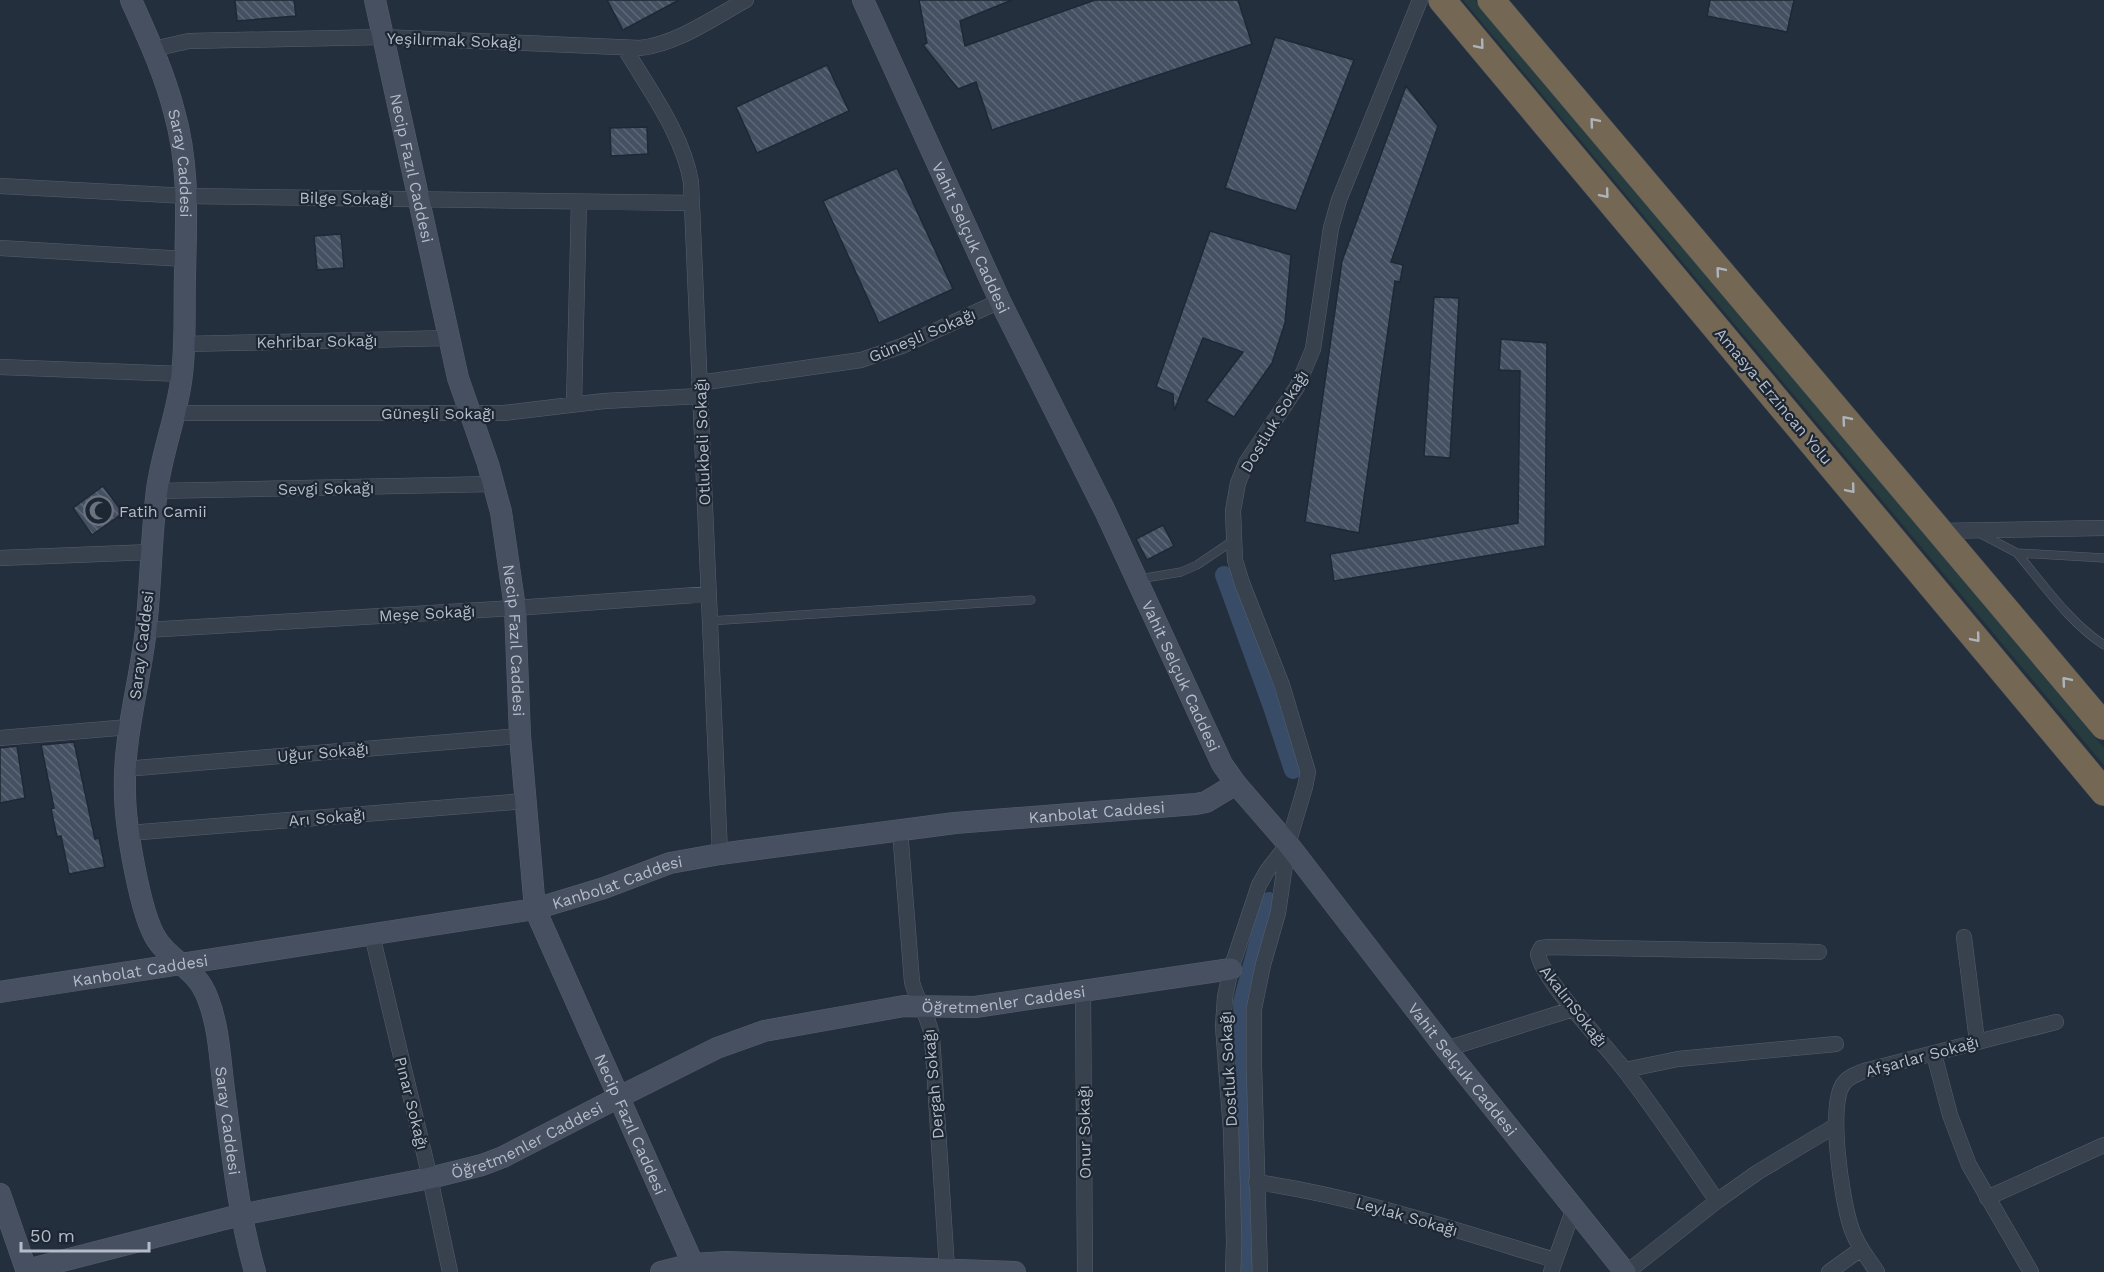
<svg xmlns="http://www.w3.org/2000/svg" width="2104" height="1272" font-family="'Work Sans',sans-serif">
<style>
.grass{fill:#263c3f}
.lines{fill:none;stroke-linecap:round;stroke-linejoin:round}
.canal{stroke:#394c67;stroke-width:18}
.building{fill:url(#building-back-hatch);stroke:#1f2835;stroke-width:1.5}
.lane-casing{stroke:#565f6c;stroke-width:9}
.street-casing{stroke:#565f6c;stroke-width:16}
.secondary-casing{stroke:#565f6c;stroke-width:22}
.highway-casing{stroke:#434c59;stroke-width:28}
.lane{stroke:#38414e;stroke-width:8}
.street{stroke:#38414e;stroke-width:15}
.secondary{stroke:#465061;stroke-width:21}
.highway{stroke:#746855;stroke-width:27}
.oneway{stroke:#aeb4bd}
.labels{text-anchor:middle;stroke-width:4.5;stroke-linejoin:round;paint-order:stroke}
.street-label{font-size:16px;fill:#b4bcc9;stroke:#1d2633}
.poi-label{font-size:16px;fill:#b4bcc9;stroke:#1d2633;text-anchor:start}
</style>
<defs>
<pattern id="building-back-hatch" width="6" height="6" patternUnits="userSpaceOnUse" patternTransform="scale(1.5)"><rect width="6" height="6" fill="#455162"/><path d="M-1 5l2 2M0 0l6 6M5-1l2 2" fill="none" stroke="#5d6877"/></pattern>
</defs>
<rect width="100%" height="100%" fill="#242f3e"/>
<!-- grass -->
<path class="grass" d="M1463,0H1475L2104,748V765Z"/>
<g class="lines">
<!-- canal -->
<path class="canal" d="M1224,575L1272,707L1293,770
M1248,1272L1242,1002L1269,901"/>
</g>
<!-- building -->
<path class="building" d="M235,0H294L296,16L237,21Z
M607,0H679L623,30Z
M919,0H1012L960,21L965,46L1095,0H1238L1252,44L992,130L976,82L958,89L923,45L927,43Z
M1710,0H1794L1787,32L1707,16Z
M1275,37L1354,60L1296,211L1225,188Z
M827,65L849,111L757,153L736,107Z
M1406,86L1438,126L1391,262L1403,265L1400,282L1395,281L1359,533L1305,522L1342,261Z
M647,127L648,154L611,156L610,128Z
M897,168L953,289L879,323L823,201Z
M1210,231L1291,255L1285,323L1272,363L1234,417L1206,401L1243,352L1203,338L1174,411L1173,394L1156,387Z
M341,234L344,268L317,270L314,236Z
M1434,297L1459,298L1450,458L1424,456Z
M1501,339L1547,343L1545,546L1334,581L1330,554L1518,523L1520,371L1499,370Z
M103,486L123,513L92,535L73,508Z
M1163,525L1174,546L1147,560L1136,539Z
M74,742L95,839L99,838L105,867L69,874L61,836L57,837L51,809L54,808L41,745Z
M17,746L25,798L0,803V748Z"/>
<g class="lines">
<defs>
<path id="lane" d="M1981,534L2017,553L2104,558
M2017,553C2044,585 2069,622 2104,645
M1139,579L1181,572L1197,565L1234,540
M709,621L1031,600"/>
<path id="street" d="M624,47C648,88 683,134 691,182L720,854
M153,49L189,41L383,37L640,48C677,44 713,18 746,0
M0,186L187,196L692,203
M0,248L185,259
M184,344L450,338
M0,367L182,374
M699,383L861,360L902,346L1000,301
M574,404L579,202
M175,413H504L604,401L700,396
M157,491L494,484
M1939,531L2104,528
M0,558L151,552
M146,630L515,608L709,594
M0,738L129,727
M125,769L520,736
M900,830L912,982C917,1001 929,1017 932,1036L947,1269
M129,833L525,801
M372,935L430,1178L450,1272
M1964,937L1977,1041
M1083,992L1085,1272
M1446,1049L1573,1009
M1934,1054L1950,1115L1969,1165L2031,1272
M1625,1070L1678,1059L1836,1044
M1256,1182C1358,1197 1456,1230 1554,1260
M1987,1198L2104,1145
M1717,1201C1685,1155 1654,1107 1619,1063C1601,1040 1542,979 1538,954L1541,948L1549,947L1819,952
M1233,1272L1234,1241L1231,1131L1223,1026L1225,997L1231,969L1259,885L1267,871L1288,844
M1260,1272L1254,1066V1009L1263,965L1278,913L1288,844L1305,787L1308,772L1282,685L1242,583L1235,560L1233,511L1238,483L1246,463L1297,387L1313,349L1331,228L1339,200L1420,0
M1551,1272L1574,1208
M1627,1272L1717,1201L1758,1172L1835,1126
M1829,1272L1861,1249
M1877,1272C1867,1257 1855,1242 1850,1224C1842,1199 1827,1103 1844,1083C1848,1077 1857,1074 1864,1071L2056,1022"/>
<g id="secondary">
<path id="s1" d="M131,0C147,36 164,72 174,111C190,167 186,218 185,275C184,308 186,341 182,374C178,413 162,451 157,490C151,536 151,583 146,629C140,683 123,737 125,792C125,824 140,915 157,940C172,963 197,968 208,999C219,1027 220,1060 224,1090C232,1151 238,1212 255,1272"/>
<path id="s2" d="M375,0L458,378L488,464L501,512L515,608L520,736L535,909L693,1264"/>
<path id="s3" d="M863,0L1000,301L1105,511L1222,764L1236,784L1288,844L1446,1049L1625,1272"/>
<path id="s4" d="M0,992L535,909L604,888L670,863L720,854L955,823L1196,804L1206,802L1236,784"/>
<path d="M0,1194L27,1272"/>
<path id="s5" d="M27,1270L240,1215L430,1178L482,1165L503,1157L619,1097L717,1048L764,1031L904,1006L975,1007L1231,969"/>
<path d="M661,1272L693,1264L726,1262L1015,1272"/>
</g>
<path id="highway" d="M1442,0L2104,792
M1491,0L2104,726"/>
</defs>
<!-- lane casing -->
<use href="#lane" class="lane-casing"/>
<!-- street casing -->
<use href="#street" class="street-casing"/>
<!-- secondary casing -->
<use href="#secondary" class="secondary-casing"/>
<!-- highway casing -->
<use href="#highway" class="highway-casing"/>
<!-- lane -->
<use href="#lane" class="lane"/>
<!-- street -->
<use href="#street" class="street"/>
<!-- secondary -->
<use href="#secondary" class="secondary"/>
<!-- highway -->
<use href="#highway" class="highway"/>
</g>
<!-- one-way arrows -->
<defs><path id="oneway-chevron" d="M-2-3.5L2.5 0L-2 3.5" fill="none" stroke-width="1.6" stroke-linecap="round" stroke-linejoin="round" transform="scale(1.5)"/></defs>
<g class="oneway">
<use href="#oneway-chevron" transform="translate(1480 45) rotate(50)"/>
<use href="#oneway-chevron" transform="translate(1594 122) rotate(-130)"/>
<use href="#oneway-chevron" transform="translate(1605 194) rotate(50)"/>
<use href="#oneway-chevron" transform="translate(1720 271) rotate(-130)"/>
<use href="#oneway-chevron" transform="translate(1846 420) rotate(-130)"/>
<use href="#oneway-chevron" transform="translate(1851 489) rotate(50)"/>
<use href="#oneway-chevron" transform="translate(1976 638) rotate(50)"/>
<use href="#oneway-chevron" transform="translate(2066 681) rotate(-130)"/>
</g>
<!-- icons -->
<defs>
<symbol id="mosque-ring" viewBox="-11 -11 22 22"><circle r="9.5" fill="#1d2633" stroke="#6b7280" stroke-width="1.5"/><path d="M3.5-4.9A6 6 0 1 0 3.5 4.9A5 5 0 1 1 3.5-4.9Z" fill="#6b7280"/></symbol>
</defs>
<g fill-rule="evenodd">
<use href="#mosque-ring" x="82" y="494" width="33" height="33"/>
</g>
<g class="labels">
<!-- street labels -->
<g class="street-label">
<text transform="translate(454 40) rotate(2)" y="6">Yeşilırmak Sokağı</text>
<text dy="6" stroke="none"><textPath href="#s1" startOffset="172">Saray Caddesi</textPath></text>
<text dy="6" stroke="none"><textPath href="#s2" startOffset="172">Necip Fazıl Caddesi</textPath></text>
<text transform="translate(346 198) rotate(1)" y="6">Bilge Sokağı</text>
<text dy="6" stroke="none"><textPath href="#s3" startOffset="261">Vahit Selçuk Caddesi</textPath></text>
<text transform="translate(922 335) rotate(-23)" y="6">Güneşli Sokağı</text>
<text transform="translate(317 341) rotate(-1)" y="6">Kehribar Sokağı</text>
<text transform="translate(1774 396) rotate(50)" y="6">Amasya-Erzincan Yolu</text>
<text x="438" y="419">Güneşli Sokağı</text>
<text transform="translate(1274 421) rotate(-59)" y="6">Dostluk Sokağı</text>
<text transform="translate(702 442) rotate(-92)" y="6">Otlukbeli Sokağı</text>
<text transform="translate(326 488) rotate(-1)" y="6">Sevgi Sokağı</text>
<text transform="translate(427 613) rotate(-3)" y="6">Meşe Sokağı</text>
<text dy="6" stroke="none"><textPath href="#s2" startOffset="657">Necip Fazıl Caddesi</textPath></text>
<text transform="translate(141 645) rotate(-83)" y="6">Saray Caddesi</text>
<text dy="6" stroke="none"><textPath href="#s3" startOffset="747">Vahit Selçuk Caddesi</textPath></text>
<text transform="translate(323 752) rotate(-5)" y="6">Uğur Sokağı</text>
<text dy="6" stroke="none"><textPath href="#s4" startOffset="1114">Kanbolat Caddesi</textPath></text>
<text transform="translate(327 817) rotate(-5)" y="6">Arı Sokağı</text>
<text dy="6" stroke="none"><textPath href="#s4" startOffset="628">Kanbolat Caddesi</textPath></text>
<text dy="6" stroke="none"><textPath href="#s4" startOffset="142">Kanbolat Caddesi</textPath></text>
<text dy="6" stroke="none"><textPath href="#s5" startOffset="1022">Öğretmenler Caddesi</textPath></text>
<text transform="translate(1574 1006) rotate(52)" y="6">AkalınSokağı</text>
<text transform="translate(1922 1056) rotate(-15)" y="6">Afşarlar Sokağı</text>
<text dy="6" stroke="none"><textPath href="#s3" startOffset="1233">Vahit Selçuk Caddesi</textPath></text>
<text transform="translate(1228 1069) rotate(-93)" y="6">Dostluk Sokağı</text>
<text transform="translate(933 1084) rotate(-95)" y="6">Dergah Sokağı</text>
<text transform="translate(412 1103) rotate(76)" y="6">Pınar Sokağı</text>
<text dy="6" stroke="none"><textPath href="#s1" startOffset="1161">Saray Caddesi</textPath></text>
<text dy="6" stroke="none"><textPath href="#s2" startOffset="1162">Necip Fazıl Caddesi</textPath></text>
<text transform="translate(1084 1132) rotate(-91)" y="6">Onur Sokağı</text>
<text dy="6" stroke="none"><textPath href="#s5" startOffset="518">Öğretmenler Caddesi</textPath></text>
<text transform="translate(1407 1216) rotate(16)" y="6">Leylak Sokağı</text>
</g>
<!-- poi labels -->
<g class="poi-label">
<text x="119" y="517">Fatih Camii</text>
</g>
</g>
<!-- scale -->
<path d="M21 1242v9h128v-9" fill="none" stroke="#b4bcc9" stroke-width="3"/>
<text x="30" y="1242" font-size="18" fill="#b4bcc9" stroke="#1d2633" stroke-width="4.5" paint-order="stroke">50 m</text>
</svg>
